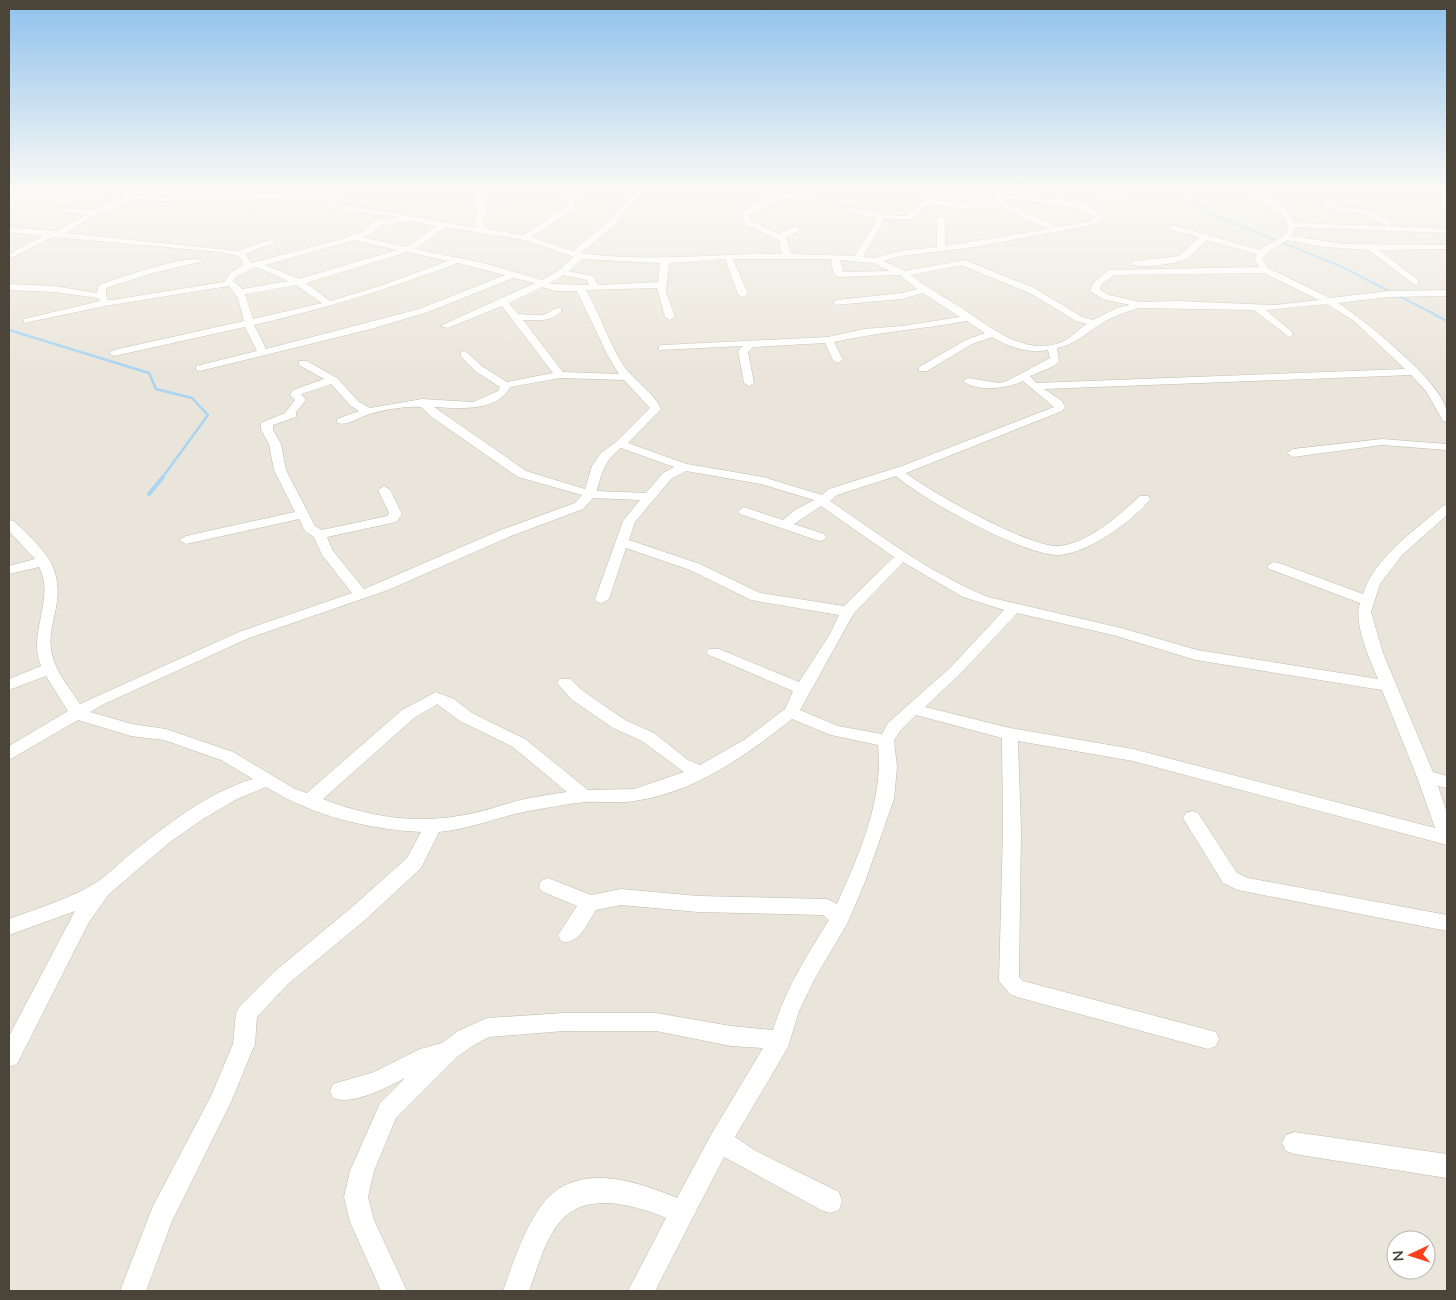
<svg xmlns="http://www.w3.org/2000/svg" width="1456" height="1300" font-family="Lato,sans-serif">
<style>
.residential{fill:#eae5da;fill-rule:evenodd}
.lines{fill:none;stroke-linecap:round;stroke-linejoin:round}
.stream-far2{stroke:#a9d4f2;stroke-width:2}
.stream-far1{stroke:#a9d4f2;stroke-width:2.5}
.stream{stroke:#a9d4f2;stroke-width:4}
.minor-casing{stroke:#c2bbae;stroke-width:1}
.minor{fill:#fff;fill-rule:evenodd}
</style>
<rect width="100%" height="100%" fill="#f6f3ec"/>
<!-- residential -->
<path class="residential" d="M9,190H1447V1291H9ZM1396,1240H1426V1270H1396Z"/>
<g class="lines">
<!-- stream-far2 -->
<path class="stream-far2" d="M1172,190L1211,214L1340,266L1438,316"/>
<!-- stream-far1 -->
<path class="stream-far1" d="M1435,315L1447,321
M9,330L149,373L156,389L192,398L208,415L162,478"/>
<!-- stream -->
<path class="stream" d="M149,494L163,477"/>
<defs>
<path id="minor" d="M42,190L101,193L105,195L101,197L46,193L9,202V198Z
M135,190H145L135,195L171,198L186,190L296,194L300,190H306L304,194L336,197V204L339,205C386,211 431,220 478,228L474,222L478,214L474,190H482L486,214L482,222L487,229L524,235L568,205V196L579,190H588L575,199V208L531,237L573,251L610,220L635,190H643L616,224L581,253C648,263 715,253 782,254L779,240L745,224L741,214C761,194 801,189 828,190L775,201L749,215L751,221L779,234L793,227H799V231L786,237L791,254L855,256L878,218L844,211V207L878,212L884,215L905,216L928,197L911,190L930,193L971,190L1068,201L1086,204L1104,218L1093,225L974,247L901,256L883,261L905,271L965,260L1036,289L1082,317L1093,320L1117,308L1130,305L1103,299L1090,291L1094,282L1109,270L1259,267L1254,259L1257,254L1206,240C1200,246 1193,255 1186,259C1177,264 1138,269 1131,264L1135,261L1179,256L1199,237L1169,229L1168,227L1172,225L1260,250C1267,244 1277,241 1284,235C1300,218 1258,199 1249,190C1267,190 1287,207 1294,223L1388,226L1363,214L1333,210L1321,204L1325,202L1335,206L1368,210L1391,222L1392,224L1388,226L1447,229V233L1295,227L1291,236L1345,244L1447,245V249L1379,250L1418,280V284L1415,285L1369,250L1325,247L1287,240L1270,251L1262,259L1268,268L1330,298L1388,291L1447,290V296L1388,297L1338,303C1363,319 1442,382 1447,411C1448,414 1447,419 1447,422L1443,421L1426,391L1411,375L1044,389L1062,401L1065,407L1062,411L906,473C928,491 1034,550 1060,546C1090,542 1118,516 1140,496H1148L1150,499C1134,521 1085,555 1057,555C1023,555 922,499 896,476L837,495L830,501C880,535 931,574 988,597L1121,628L1197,650L1378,679C1370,660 1353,623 1360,603L1269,569L1267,566L1274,562L1279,563L1363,594C1375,557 1414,531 1443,506L1447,505V515L1402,555L1380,584L1371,612L1383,653L1433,772L1447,776V788L1438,786L1447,813V845L1133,761L1018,741L1021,830L1019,977L1023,981L1216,1032L1219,1039L1216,1046L1208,1049L1017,997L1010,994L999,981L1003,830L1002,738L916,715L900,731L894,740L897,767L894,799L865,882L847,924L815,978L799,1011L788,1047L735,1137L754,1150L839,1192L842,1201L839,1210L830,1213L821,1210L724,1157L655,1291H628L666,1218C648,1210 627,1204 607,1203C552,1201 545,1249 529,1291H503C513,1263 529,1213 553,1193C588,1164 641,1183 677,1198L712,1133L763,1048L731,1046L656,1031H564L489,1037L474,1045L457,1057L396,1118L374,1171L368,1197L374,1220L407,1291H381L350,1222L344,1197L350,1171L380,1103L405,1078C388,1087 352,1106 333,1098L330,1091L333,1084L374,1072L420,1049L442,1043L458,1031L487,1018L564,1013H656L731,1026L773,1030C785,990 807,955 829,920L823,915L698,912L621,905L596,910C588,922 578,947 561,941L558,935L577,906L541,891L539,886L541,881L548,878L591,895L621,889L698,896L827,899L837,904C859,855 884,799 878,745L831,735L792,719C747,755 694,793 634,801C618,804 601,801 585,802C566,804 547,808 528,811C498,817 470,829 439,832L421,868L365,920L288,984L257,1017L255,1044L231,1102L172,1221L146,1291H120L153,1206L211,1096L233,1044L236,1013L240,1006L274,972L351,908L407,858L421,832C366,829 314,816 266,787L237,799L203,819L170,842L109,894L89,922L17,1064L9,1067V1036L75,911L9,935V919C38,908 70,899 97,882C109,874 118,864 129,855C167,825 206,793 253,779L221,760L164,740L131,736L78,720L9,760V746L68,711L46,676L9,690V679L41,666C27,633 56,598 39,567L9,574V566L35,559L9,531V520L14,521C42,549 64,564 56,608C53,623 48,639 52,654C56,673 70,688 80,704L239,632L352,593L322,555L314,537L305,531L299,519L186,544L179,540L186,536L295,512L274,470L269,444L261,430V423L285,413L295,400L290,395L293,390L324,379L299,365V361H307L337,378L359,402L370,408L422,399L473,402L498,391L500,387L475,371L461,356V352L465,351L483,367L507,382L553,373L502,306L448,328L440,326L535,283L514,278L425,313L371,329L200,371L196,370V366L257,351L245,327L114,356L109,353L114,350L244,321L238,298L229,286L105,306L24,323V319L100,301L98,298L54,292L9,290V284L54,286L97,293L99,285C115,279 192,252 204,261L153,273L106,288V296L108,300H112L224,282L231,272L242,266L243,262L238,256L221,252L53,237L9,259V254L43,236L9,232V228L56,231L88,214L66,212H63V208L91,210L126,198H122V194ZM962,193L995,197L998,205H970L933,200L935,197ZM189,194L329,201V207L338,209L400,217L374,221L364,231L339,240L251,263L245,254L274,243V239L237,251L65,233L100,212L114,209V206L139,199L172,202ZM1002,198L1081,208L1095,218L1091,221L1058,227L1009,205ZM928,204L970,209H1005L1048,229L945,246V218L941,216L937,218V247L900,251L875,258L863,257L884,219L910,220ZM411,221L437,226L407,247L362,237L370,235L380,225ZM445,227L524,240L574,257L559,270L542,280L483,263L415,249ZM354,240L397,250L299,279L265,265ZM407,252L448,261L380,286L330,301L306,283ZM582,259L660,263L658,282L598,285L593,276L568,271ZM725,259L738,294L743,297L748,294L733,259H831L833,272L838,277L900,275L917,289L902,293L837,300L834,301V305L902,299L923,293L960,317L902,326L864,329L828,337L663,345L659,346V350L743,346L738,351L744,383L749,386L754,383L748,352L753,347L825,343L833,360L838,363L843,360L834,342C878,332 923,329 967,321L985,333L966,340L919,367V371H927L972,344L992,337C1008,347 1029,354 1048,350L1050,358L1007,381L999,383L968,378L963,381C976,392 1008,389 1023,381L1054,407L902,466L829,489L822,495L763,477L687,464L628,443L661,409C653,391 634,381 623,365C608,341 600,314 586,290L657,288L665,317L670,320L675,317L666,292L669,263ZM840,260L873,263L890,271L843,272ZM458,263L505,275L419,309L266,349L254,325C324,309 391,288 458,263ZM961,265L1030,293L1076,321L1087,324C1079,329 1071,338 1062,342C1030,355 999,334 975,317C954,302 931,291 911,275ZM256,267L288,281L242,289L233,281L237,276ZM1264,273L1319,300L1275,305L1178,301L1140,302L1109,295L1100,290L1101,285L1114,275ZM563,275L587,280L589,285L549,284ZM296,285L322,303L253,319L245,294ZM542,287L555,291H577L607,354L619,374L563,372L523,320H543L552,318L561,312V308C554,307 550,313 543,315C535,316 526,314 518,314L509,303ZM1327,304L1354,321L1405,369L1036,383L1030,376L1054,366L1059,361L1057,348C1074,345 1085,334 1099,325C1111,317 1125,312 1139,308L1254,310L1289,337L1292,336V332L1266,310ZM560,378L624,380L650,408L616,442L601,453L592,466L585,489L526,471L434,407C458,408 496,413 510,387ZM331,384L351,406L359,411L337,419V423C347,426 358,418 367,415C382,410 404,406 421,407L433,418L518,477L582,495L575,503L501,530L364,589L333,551L327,537L396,522L402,514L390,490L384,486L378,490L389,513L387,516L322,530L315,526L286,470L281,444L273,430V425L296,417V412L306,400L301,394ZM621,448L674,467L663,473L646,493L597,491C602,472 605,460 621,448ZM686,471L761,484L814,500L795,510L783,520L744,507L738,511L740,514L819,541L824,540L826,537L824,534L794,524L821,506L894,557L844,606L760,593L700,564L629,540L635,522L671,479ZM593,498L640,500L623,521L595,599L597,602L602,603L609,599L626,548L690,570L751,600L839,615L830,634L799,682L719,649H709L706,652L709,655L793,691L785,709L744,740L700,765L688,760L654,733L625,720L583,691L570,679H560L557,683L571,699L613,728L642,741L684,772L634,789L588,790L525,739L472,713L454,699L436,692L402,710L307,793L295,789L233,752L166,729L132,724L90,712L104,704L249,638L388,590L511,536L583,509ZM903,562L963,597L1004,610L951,667L888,723L882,734L838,726L800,710L854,613ZM1017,613L1113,635L1196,660L1382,690L1417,777L1435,828L1133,749L1010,728L925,707L961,673ZM437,704L460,721L513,747L567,792C553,794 539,796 525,799C503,804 481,813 458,816C412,824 366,816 323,799L414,718Z
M1077,190H1095L1133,197L1129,199Z
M1382,439L1447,444V450L1382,445L1293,457L1287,453L1293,449Z
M1192,811L1198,813L1237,873L1248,878L1447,915V931L1238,890L1223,883L1186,823L1183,818L1186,813Z
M1294,1132L1447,1154V1178L1294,1154L1286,1151L1282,1143L1286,1135Z"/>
</defs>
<!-- minor casing -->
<use href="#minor" class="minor-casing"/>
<!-- minor -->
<use href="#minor" class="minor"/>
</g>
<!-- sky -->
<linearGradient id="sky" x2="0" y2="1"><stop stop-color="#8fc1ec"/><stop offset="0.51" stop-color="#fbfaf6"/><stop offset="1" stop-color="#fbfaf6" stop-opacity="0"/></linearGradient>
<rect width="1456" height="372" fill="url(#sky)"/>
<!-- border -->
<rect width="1456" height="1300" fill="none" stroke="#4b4439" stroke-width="20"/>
<!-- north arrow -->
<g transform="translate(1411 1255) rotate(266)"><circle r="24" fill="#ffffff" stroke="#b7b4b0"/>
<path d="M0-4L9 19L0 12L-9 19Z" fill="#fc3f1d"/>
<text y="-8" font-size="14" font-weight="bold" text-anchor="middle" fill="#4b4439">N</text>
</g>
</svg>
